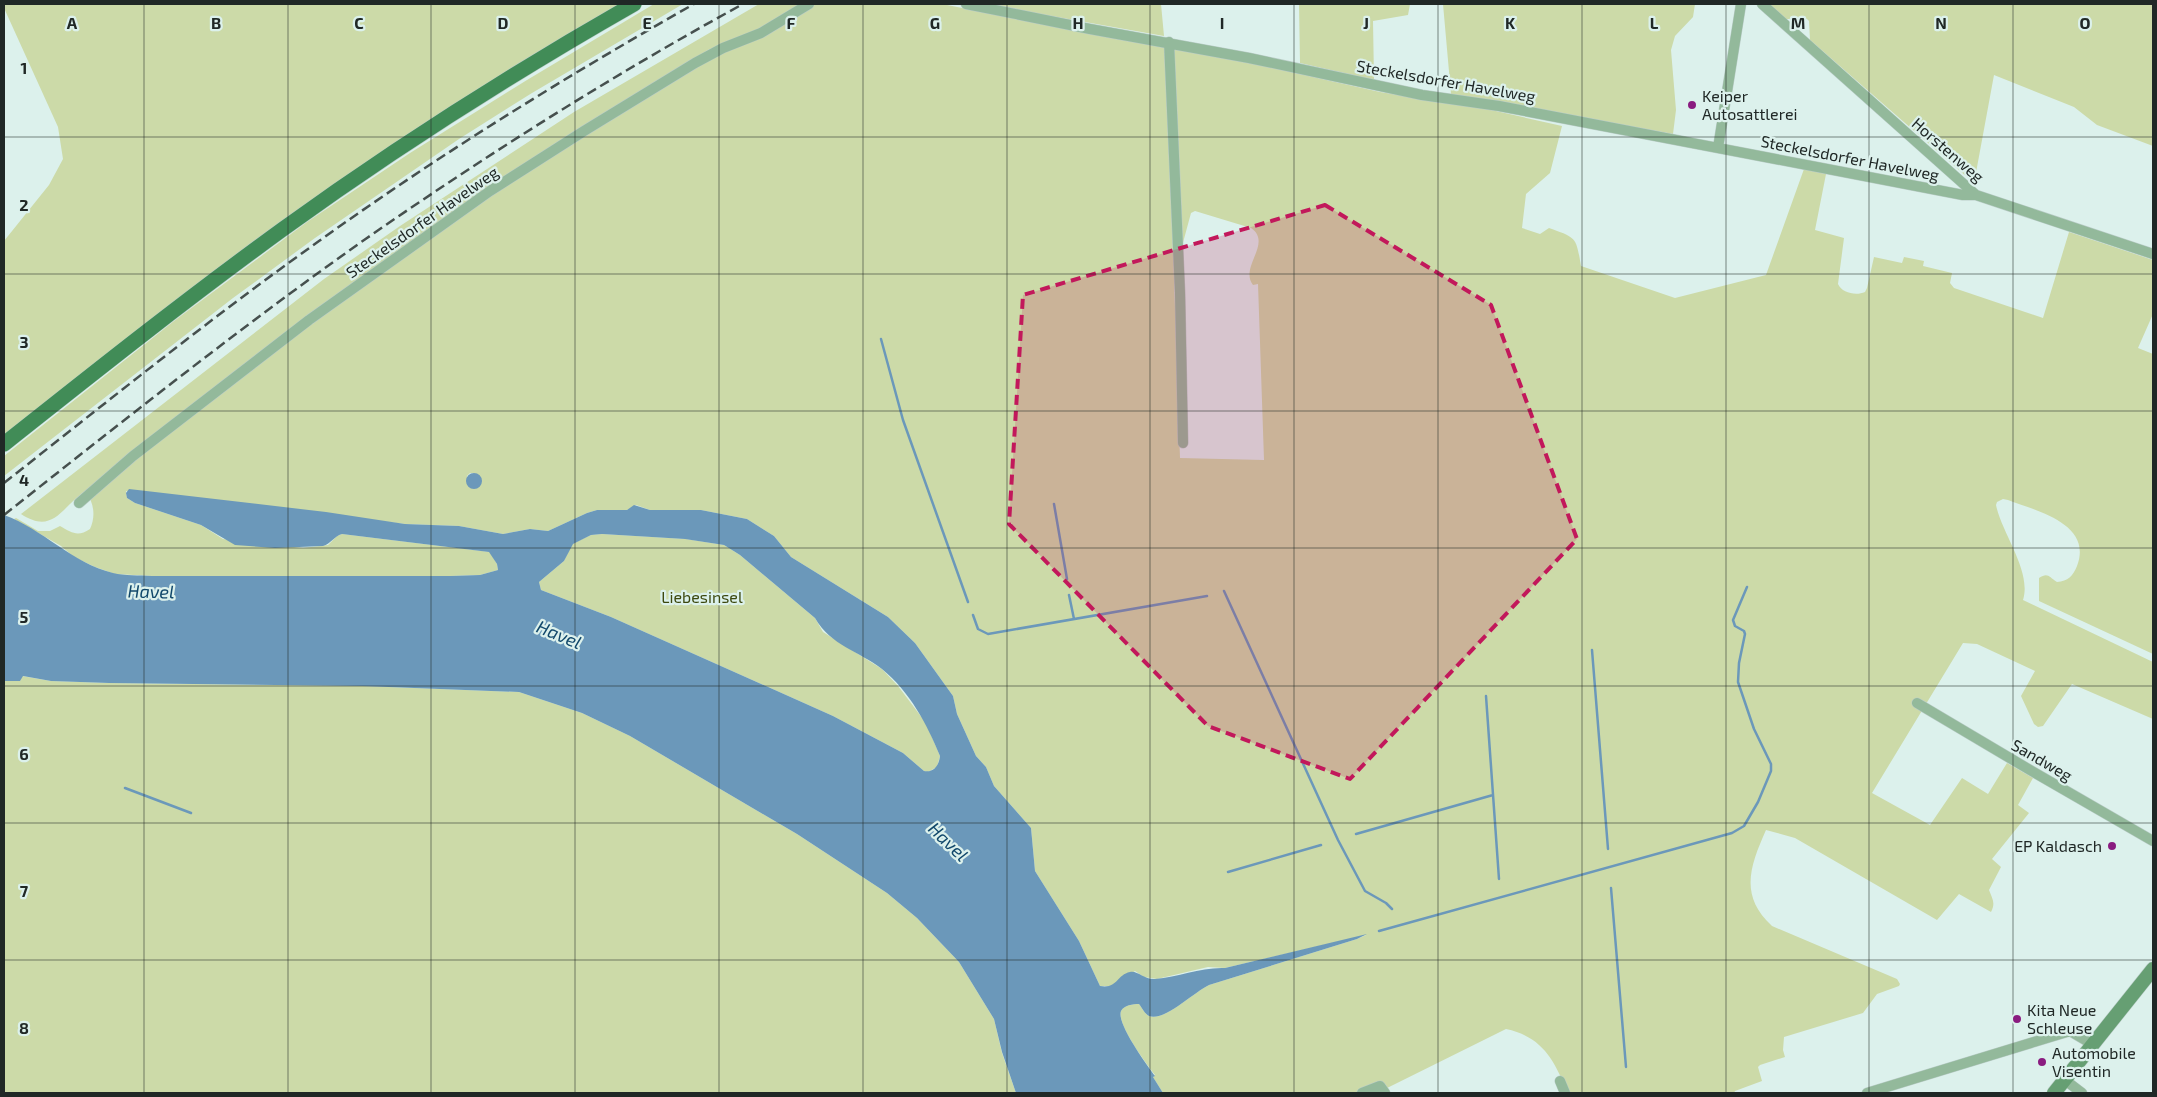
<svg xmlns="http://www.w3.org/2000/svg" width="2157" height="1097" font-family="'Exo 2',sans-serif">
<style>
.green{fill:#ccdaa8;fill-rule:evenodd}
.water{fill:#6b98ba;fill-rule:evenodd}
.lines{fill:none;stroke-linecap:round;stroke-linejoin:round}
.stream{stroke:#6b98ba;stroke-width:2.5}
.street-casing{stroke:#bacdc8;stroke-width:11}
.secondary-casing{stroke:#bacdc8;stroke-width:15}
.primary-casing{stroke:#bacdc8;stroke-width:16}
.street{stroke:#93b99b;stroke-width:10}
.secondary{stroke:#669f73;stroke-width:14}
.primary{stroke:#418c57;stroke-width:15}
.rail{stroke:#46504e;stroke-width:2.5;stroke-dasharray:10 5;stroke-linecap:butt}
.marked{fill:#c2185b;fill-opacity:0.2;stroke:#c2185b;stroke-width:4;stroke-dasharray:10 6;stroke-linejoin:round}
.grid{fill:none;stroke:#202826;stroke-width:1;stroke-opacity:0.55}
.poi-dot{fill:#8a1c80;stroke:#dcf1ec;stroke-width:2}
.labels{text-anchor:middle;stroke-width:4.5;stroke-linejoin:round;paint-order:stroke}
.street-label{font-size:16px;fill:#202826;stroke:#dcf1ec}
.poi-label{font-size:16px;fill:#202826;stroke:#dcf1ec;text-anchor:start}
.park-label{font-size:16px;fill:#3c480e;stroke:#dcf1ec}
.water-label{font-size:18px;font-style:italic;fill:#11486b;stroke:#dcf1ec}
.grid-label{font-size:16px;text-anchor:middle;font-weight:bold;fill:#202826;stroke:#dcf1ec;stroke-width:4.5;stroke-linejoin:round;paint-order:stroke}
</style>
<rect width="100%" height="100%" fill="#dcf1ec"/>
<!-- green -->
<path class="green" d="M4,4H624L521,64L4,436V241L49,185L63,159L58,127L4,8Z
M654,4H683L532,93L459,139L315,238L233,298L4,476V456L174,321L307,222L410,153L527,80Z
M759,4H801L765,27L708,50L585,126L711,58L767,34L816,4H942L1100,35L1180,47L1380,92L1487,109L1562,126L1550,173L1526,194L1522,228L1540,234L1549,228C1577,238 1576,237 1581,266L1675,298L1766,275L1804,169L1826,174L1815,230L1844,238L1838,284C1842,293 1856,296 1865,292L1867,288L1874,257L1902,263L1904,257L1924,261L1923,266L1952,273L1950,283L1954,288L2043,318L2069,232L2153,260V314L2138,348L2153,354V654L2039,601V578C2048,572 2049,577 2057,582C2068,581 2073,576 2077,566C2093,524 2037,511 2008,500L2003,499L1997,502L1996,505C2002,534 2032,571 2023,600L2153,662V719L2072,684L2043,726L2038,727L2034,724L2021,696L2035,671L1977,644L1963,643L1872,793L1930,825L1962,778L1988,794L2007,763L2033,778L2018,805L2029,813L1992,859L2001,867L1989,890C1992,898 1996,903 1991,912L1959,894L1937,920L1795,838L1766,830C1750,866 1739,896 1772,926L1897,979L1900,984L1899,986L1877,994L1863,1013L1784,1037L1783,1050L1785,1057L1760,1065L1758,1067L1762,1081L1735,1091L1734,1093H1568C1554,1060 1543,1037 1506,1029L1377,1093H1163L1153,1077L1155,1075C1147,1065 1116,1023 1121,1011C1124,1005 1133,1004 1139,1004C1142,1008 1145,1014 1149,1016C1164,1022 1194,992 1209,985L1357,939L1366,935L1225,968L1208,967L1157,979L1144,977L1135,971L1112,986H1100L1079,941L1035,871L1031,828L994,786L986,767L976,756L957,714L953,696L915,643L888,617L791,557L774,536L747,519L701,510H650L636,505L627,510H597L587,513L548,531L530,529L503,534L459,526L405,524L126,491L127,498L135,503L201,525L223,539L303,548L328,545L337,536L342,534L490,552L497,564L498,570L480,575L451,576H152L115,574L95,567L74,557L61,546L14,519L16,518L38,531H50L60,526C72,533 78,537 90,529C96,516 94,502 85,491C61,508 53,535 21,514L324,279L400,226L574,112ZM1195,211L1251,228C1273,243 1239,267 1253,285L1258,284L1264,460L1180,458L1174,276L1191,213ZM470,473H474L476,488L468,486L467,476Z
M983,4H1161L1164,36Z
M1299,4H1410L1408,15L1373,21L1374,80L1300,63Z
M1443,4H1695L1693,17L1675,36L1671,50L1676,110L1673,134L1451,94Z
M1769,4H2153V146L2097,125L2074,107L1994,75L1975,178H1968L1810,40L1809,21L1807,19H1785Z
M602,534L686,539L724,545L740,555L815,618L823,632L882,669L898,686L926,723L940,756L937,767L928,772L924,771L903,753L833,716L611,617L541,590L539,582L564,561L572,544L591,535Z
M22,676L51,681L109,683L363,686L519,692L582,713L630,736L797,834L887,893L917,918L959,962L994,1019L1002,1053L1016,1093H4V681H20Z"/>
<!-- water -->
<path class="water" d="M466 481a8 8 0 1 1 16 0a8 8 0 1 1-16 0Z
M129,489L326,512L405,524L459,526L503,534L530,529L548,531L587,513L597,510H627L634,505L650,510H701L747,519L774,536L791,557L888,617L915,643L953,696L957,714L976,756L986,767L994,786L1031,828L1035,871L1079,941L1100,986C1118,989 1116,975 1130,972C1137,970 1145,980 1155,979C1179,977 1201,967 1225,968L1367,934L1357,939L1209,985C1194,992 1164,1022 1149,1016C1145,1014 1142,1008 1139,1004C1133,1004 1124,1005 1121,1011C1116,1023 1147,1065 1155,1076L1153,1077L1163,1093H1016L1002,1052L994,1019L959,962L917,918L887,893L797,834L630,736L582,713L519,692L363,686L109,683L51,681L23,676L20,681H4V515C43,529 72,563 113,573C125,576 139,575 152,576H451L480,575L498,570L497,564L489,552L342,534C334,536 331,544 323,546L275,548L235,545L201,525L135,503L127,498L126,493ZM602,534L685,539L724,545L740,555L815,618C831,646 859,651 882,669C910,692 927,724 940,756C939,765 934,773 924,771L903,753L833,716L611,617L541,590L539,582L564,561L573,544L591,535Z"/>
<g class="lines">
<!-- stream -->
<path class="stream" d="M881,339L903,420L968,602
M1054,504L1067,579
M1224,591L1338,840L1365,891L1386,903L1392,909
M1069,595L1074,619
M973,615L978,629L988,634L1207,596
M1592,650L1608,849
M1486,696L1499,879
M125,788L191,813
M1356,834L1493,795
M1228,872L1321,845
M1611,888L1626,1067
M1379,931L1732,833L1744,826L1758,802L1771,771V764L1754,729L1738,682L1739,663L1745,634L1744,631L1735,626L1733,620L1747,587"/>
<defs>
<path id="street" d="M966,4L1090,29L1249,58L1422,95L1499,106L1963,195H1976
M1762,4L1976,195L2153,254
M1169,42L1180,293L1183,443
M1718,148L1741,4
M79,503L133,456L309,320L490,191L584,131L695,63L723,48L761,33L809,4
M1917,703L2030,770L2153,841
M2065,1080L2082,1093
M1560,1081L1565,1093
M1362,1093L1380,1086L1385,1093
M1867,1093L2070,1031L2092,1044"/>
<path id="secondary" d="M2054,1093L2153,969"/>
<path id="primary" d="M4,444C96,371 188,298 283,229C395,148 513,73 634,4"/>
</defs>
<!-- street casing -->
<use href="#street" class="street-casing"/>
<!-- secondary casing -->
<use href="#secondary" class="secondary-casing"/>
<!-- primary casing -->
<use href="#primary" class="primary-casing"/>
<!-- street -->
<use href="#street" class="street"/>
<!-- secondary -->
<use href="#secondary" class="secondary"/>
<!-- primary -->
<use href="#primary" class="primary"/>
<!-- rail -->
<path class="rail" d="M4,483C108,401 211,318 319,241C439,155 565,77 694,4
M4,515C123,421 242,326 367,238C488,154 613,75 743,4"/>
</g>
<!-- marked area -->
<path class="marked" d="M1325,205L1491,305L1577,539L1350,779L1208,726L1009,524L1023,295Z"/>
<!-- grid -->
<path class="grid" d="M144,4V1093M288,4V1093M431,4V1093M575,4V1093M719,4V1093M863,4V1093M1007,4V1093M1150,4V1093M1294,4V1093M1438,4V1093M1582,4V1093M1726,4V1093M1869,4V1093M2013,4V1093M4,137H2153M4,274H2153M4,411H2153M4,548H2153M4,686H2153M4,823H2153M4,960H2153"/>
<!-- markers -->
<g class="poi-dot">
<circle cx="1692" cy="105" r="5"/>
<circle cx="2112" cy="846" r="5"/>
<circle cx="2017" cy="1019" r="5"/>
<circle cx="2042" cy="1062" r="5"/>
</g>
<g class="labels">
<!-- street labels -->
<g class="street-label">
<text transform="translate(1446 81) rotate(10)" y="6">Steckelsdorfer Havelweg</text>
<text transform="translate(1948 150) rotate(41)" y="6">Horstenweg</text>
<text transform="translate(1850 158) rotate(11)" y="6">Steckelsdorfer Havelweg</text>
<text transform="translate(422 222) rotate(-35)" y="6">Steckelsdorfer Havelweg</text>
<text transform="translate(2042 760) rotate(30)" y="6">Sandweg</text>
</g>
<!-- poi labels -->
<g class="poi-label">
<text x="1702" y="102">Keiper<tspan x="1702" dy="18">Autosattlerei</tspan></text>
<text x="2102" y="852" text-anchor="end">EP Kaldasch</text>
<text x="2027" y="1016">Kita Neue<tspan x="2027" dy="18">Schleuse</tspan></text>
<text x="2052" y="1059">Automobile<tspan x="2052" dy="18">Visentin</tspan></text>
</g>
<!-- park labels -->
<g class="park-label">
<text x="702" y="603">Liebesinsel</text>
</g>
<!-- water labels -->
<g class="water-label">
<text transform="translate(151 592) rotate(1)" y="6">Havel</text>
<text transform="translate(559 635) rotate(23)" y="6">Havel</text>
<text transform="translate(948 842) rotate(44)" y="6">Havel</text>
</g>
</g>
<g class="grid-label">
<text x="72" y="29">A</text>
<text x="216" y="29">B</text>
<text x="359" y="29">C</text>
<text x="503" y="29">D</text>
<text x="647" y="29">E</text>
<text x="791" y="29">F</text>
<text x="935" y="29">G</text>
<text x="1078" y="29">H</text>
<text x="1222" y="29">I</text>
<text x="1366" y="29">J</text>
<text x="1510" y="29">K</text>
<text x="1654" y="29">L</text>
<text x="1798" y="29">M</text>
<text x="1941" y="29">N</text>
<text x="2085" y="29">O</text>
<text x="24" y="74">1</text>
<text x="24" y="211">2</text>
<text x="24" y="348">3</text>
<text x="24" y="486">4</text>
<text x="24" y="623">5</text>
<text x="24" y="760">6</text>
<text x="24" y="897">7</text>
<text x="24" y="1034">8</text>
</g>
<!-- border -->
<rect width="2157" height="1097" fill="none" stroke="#202826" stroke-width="10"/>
</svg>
